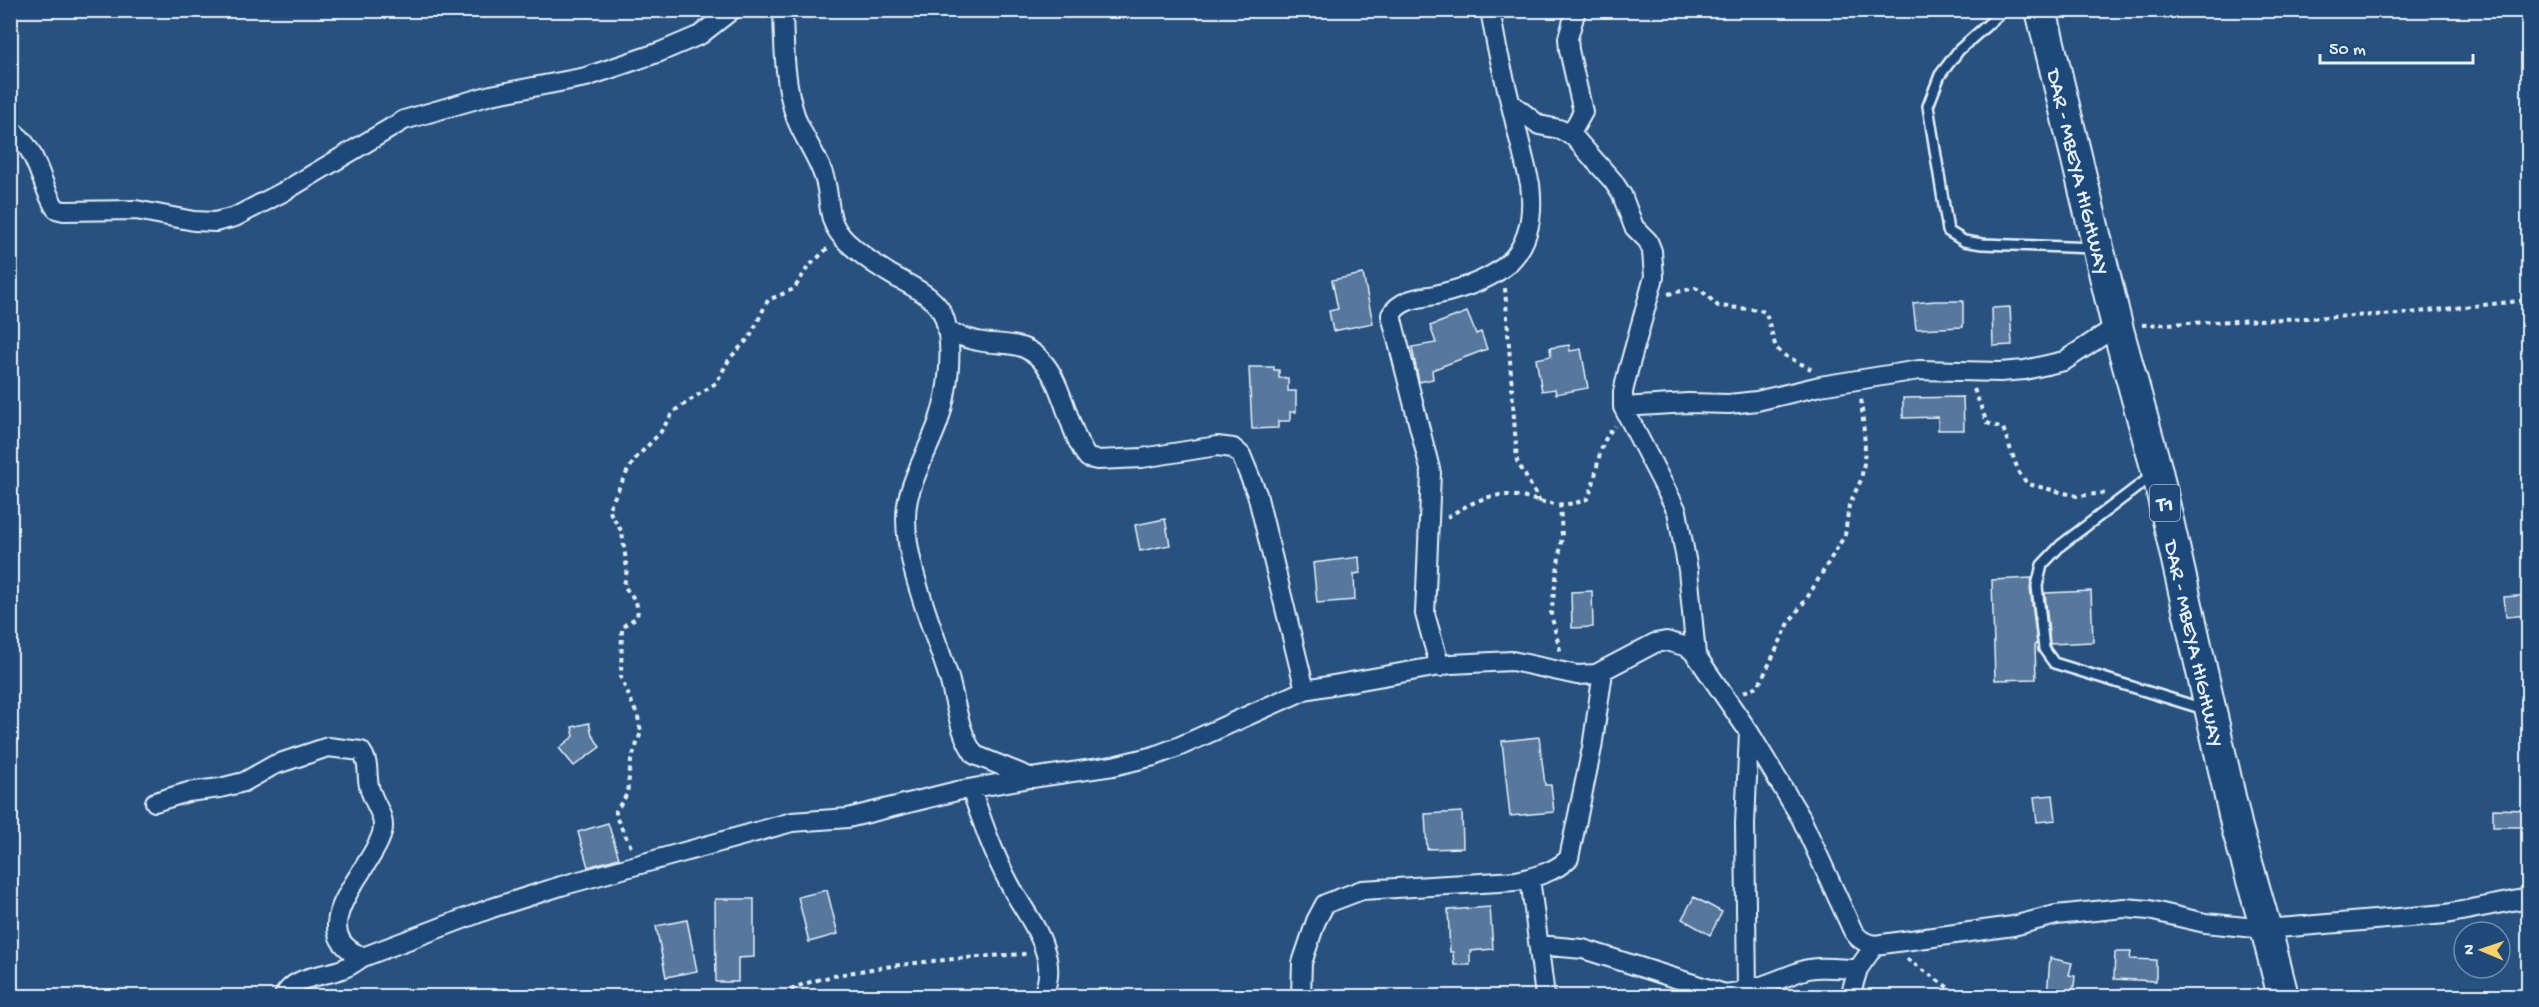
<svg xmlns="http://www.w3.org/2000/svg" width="2539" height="1007" font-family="'Gochi Hand',sans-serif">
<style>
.building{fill:#57789d;stroke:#e8f1f8;stroke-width:1.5}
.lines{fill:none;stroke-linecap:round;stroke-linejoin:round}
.service-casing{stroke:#e8f1f8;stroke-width:14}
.minor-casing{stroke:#e8f1f8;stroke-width:22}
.trunk-casing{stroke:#e8f1f8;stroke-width:34}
.path{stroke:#e8f1f8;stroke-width:4;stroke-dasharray:4.5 4.5;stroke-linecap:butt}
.service{stroke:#1f4a7a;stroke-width:9}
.minor{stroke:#1f4a7a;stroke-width:18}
.trunk{stroke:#1f4a7a;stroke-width:30}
.labels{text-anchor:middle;stroke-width:6;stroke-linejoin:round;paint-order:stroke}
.shield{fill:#1f4a7a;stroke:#acbfd2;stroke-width:1.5}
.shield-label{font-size:21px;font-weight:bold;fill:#e8f1f8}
.street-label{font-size:22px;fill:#e8f1f8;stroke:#1f4a7a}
</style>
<rect width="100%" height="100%" fill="#27517f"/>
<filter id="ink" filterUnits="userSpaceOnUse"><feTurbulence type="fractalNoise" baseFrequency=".0167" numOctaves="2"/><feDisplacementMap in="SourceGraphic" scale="12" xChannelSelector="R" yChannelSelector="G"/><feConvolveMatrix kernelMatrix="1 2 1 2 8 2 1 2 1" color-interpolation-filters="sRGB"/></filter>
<g filter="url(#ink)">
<!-- building -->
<path class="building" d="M1363,274L1373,323L1333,331L1329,311L1338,309L1332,280Z
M1935,301H1963V327L1916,329L1913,303Z
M2010,307L2012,345L1993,346L1992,308Z
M1467,312L1476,334L1481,332L1487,349L1432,370L1433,379L1419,382L1412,347L1436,343L1430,326Z
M1569,345L1570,351L1581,349L1588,388L1556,394L1555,389L1542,391L1536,359L1551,356L1550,348Z
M1249,367H1274V370H1279V378H1288V391H1296V412H1290V421H1278V428L1252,429Z
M1963,397L1964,430H1938V417L1903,418V398Z
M1165,519L1170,545L1140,551L1135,525Z
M1359,557L1360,573L1354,574L1355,600L1317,603L1313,563Z
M2032,578L2030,587L2037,644H2035L2036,679L1995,680L1992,580Z
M1592,591L1593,627L1572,628L1571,592Z
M2091,591L2093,642L2050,644L2045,593Z
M2529,595V615L2506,617L2504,597Z
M589,723L592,734L600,747L574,766L559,748L574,736L572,727Z
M1539,737L1545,785H1551L1554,812L1510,816L1502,741Z
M2053,795L2056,820L2037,822L2034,797Z
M2493,809L2527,810V827H2493Z
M1462,812L1463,848L1427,849L1425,814Z
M608,823L619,858L588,867L578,832Z
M827,890L838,934L809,942L798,897Z
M1694,897L1722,912L1710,935L1682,919Z
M715,899H754V957L738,958V982H716Z
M1490,907L1493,949L1470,951V965H1454L1453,952H1450L1448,910Z
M687,920L697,971L666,977L656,926Z
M2115,952H2131L2130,959L2156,960V981L2114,979Z
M2050,958L2072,963L2069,975L2075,976L2073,996H2047Z"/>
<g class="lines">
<defs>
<path id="service" d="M2004,10L1959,50L1940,75L1928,106L1948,231L1964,241L1982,244L2095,248
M2153,475L2061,545L2042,565L2037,586L2044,649L2054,663L2204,709"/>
<path id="minor" d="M783,10C784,46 784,83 796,118C804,140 821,160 826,184C831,208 827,223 847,242C859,253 874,264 887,272C907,285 938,295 945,320C954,351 948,393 938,423C929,448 914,473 908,499C897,548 934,630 949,678C956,703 959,734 975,755L1032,778L1113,766L1154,756L1178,747L1305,690L1451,664L1512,661L1577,675L1596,674L1655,643L1666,641L1688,647L1696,655L1749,732L1801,818L1853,931C1859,940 1865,943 1875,945L2013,926L2056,915L2124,908L2149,910L2205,923L2266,929L2446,914L2528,898
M1512,104L1539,125L1559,129L1573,136L1613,181L1622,195L1634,227L1648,241L1652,251L1654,277L1628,371L1623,392V407L1677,511L1688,570L1696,655
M10,130C37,145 40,185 56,209L64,211L136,210L194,221L215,222L235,217L283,192L404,120L491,95L586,77L660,52L700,35L732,10
M1570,135L1583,112L1569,50L1568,38L1576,10
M947,331C959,336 970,340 983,342C996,344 1012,343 1024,348C1064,364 1064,428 1088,458L1097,460L1142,458L1217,446L1233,448L1241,455L1257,494L1305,690
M1623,407L1688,403L1729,404L1757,401L1820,386L1919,370L2000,372L2025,370L2064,361L2117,326
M1440,667L1425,614L1431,473L1391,315C1400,299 1419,298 1435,295C1499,281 1539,257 1530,184L1497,48L1490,10
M971,789C982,821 993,853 1009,883C1020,905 1037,925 1044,948C1050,965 1050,981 1042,996
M155,802L188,792L220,788L244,782L274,765L328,747L361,751C370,763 366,772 369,786C372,802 387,816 382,833C372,870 299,931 363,957
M1530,878L1545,996
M1539,945L1583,949L1725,994C1755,991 1774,981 1801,971C1818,965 1840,969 1858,969
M1747,992L1745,824L1749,732
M284,996C295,974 327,977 347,967C353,964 358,960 363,957L492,908L561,886L792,822L848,818L957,791L1030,778
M1301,996L1302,963L1316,921L1325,904L1362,890L1516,881C1534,877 1556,872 1569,858L1592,748L1603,672
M1850,996L1858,969L1875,945"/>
<g id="trunk">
<path id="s1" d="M2041,10L2117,326L2157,471L2237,828L2266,929L2283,996"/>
</g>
</defs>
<!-- service casing -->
<use href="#service" class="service-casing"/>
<!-- minor casing -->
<use href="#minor" class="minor-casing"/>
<!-- trunk casing -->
<use href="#trunk" class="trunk-casing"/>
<!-- path -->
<path class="path" d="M1505,288L1517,461L1540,502
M1668,294L1695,288L1702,291L1718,306L1760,310L1766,313L1776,348L1784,355L1811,369
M2142,325L2400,314L2528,300
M1974,389L1987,423L2003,428L2019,473L2028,484L2077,496L2106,493
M1560,504L1562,536L1551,614L1561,654
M1447,517C1466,506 1485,494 1508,495C1536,497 1557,512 1587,499C1600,476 1594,447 1615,426
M1744,692L1759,685L1790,621L1807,598L1845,535L1849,505L1861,480L1864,463L1865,445L1861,397
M631,847L616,817V811L627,794L631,761L641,732L638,717L621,678L622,627L637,617C640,602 632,597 624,586L627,569L622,532L611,514L609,508L627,472L636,458L660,433L674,411L716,383L730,358L750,337L768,300L794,289L808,267L829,247
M1907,959L1960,996
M784,996C802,969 989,955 1027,954"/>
<!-- service -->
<use href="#service" class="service"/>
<!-- minor -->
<use href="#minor" class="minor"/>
<!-- trunk -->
<use href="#trunk" class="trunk"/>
</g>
</g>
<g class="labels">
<!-- shield labels -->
<rect class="shield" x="2150" y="485" width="30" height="36" rx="4.5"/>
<g class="shield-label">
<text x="2165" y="510">T1</text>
</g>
<!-- street labels -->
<g class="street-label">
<text dy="8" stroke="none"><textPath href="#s1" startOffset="166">DAR - MBEYA HIGHWAY</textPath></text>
<text dy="8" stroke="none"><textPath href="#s1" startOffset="652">DAR - MBEYA HIGHWAY</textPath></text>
</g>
</g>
<!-- margin -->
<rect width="2539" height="1007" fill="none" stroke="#1f4a7a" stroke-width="36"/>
<rect x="18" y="18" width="2503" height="971" fill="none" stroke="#e8f1f8" stroke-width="2" filter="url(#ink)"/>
<!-- north arrow -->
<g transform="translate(2482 950) rotate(272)"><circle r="28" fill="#1f4a7a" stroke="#6f8dac" stroke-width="1.5"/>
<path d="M0-4.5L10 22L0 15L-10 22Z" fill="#ffd166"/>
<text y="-9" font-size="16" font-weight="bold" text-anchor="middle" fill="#e8f1f8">N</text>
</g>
<!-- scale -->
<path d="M2320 54v9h153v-9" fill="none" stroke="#e8f1f8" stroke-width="3"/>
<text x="2329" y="54" font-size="18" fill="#e8f1f8" stroke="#1f4a7a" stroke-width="4.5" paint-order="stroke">50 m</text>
</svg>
